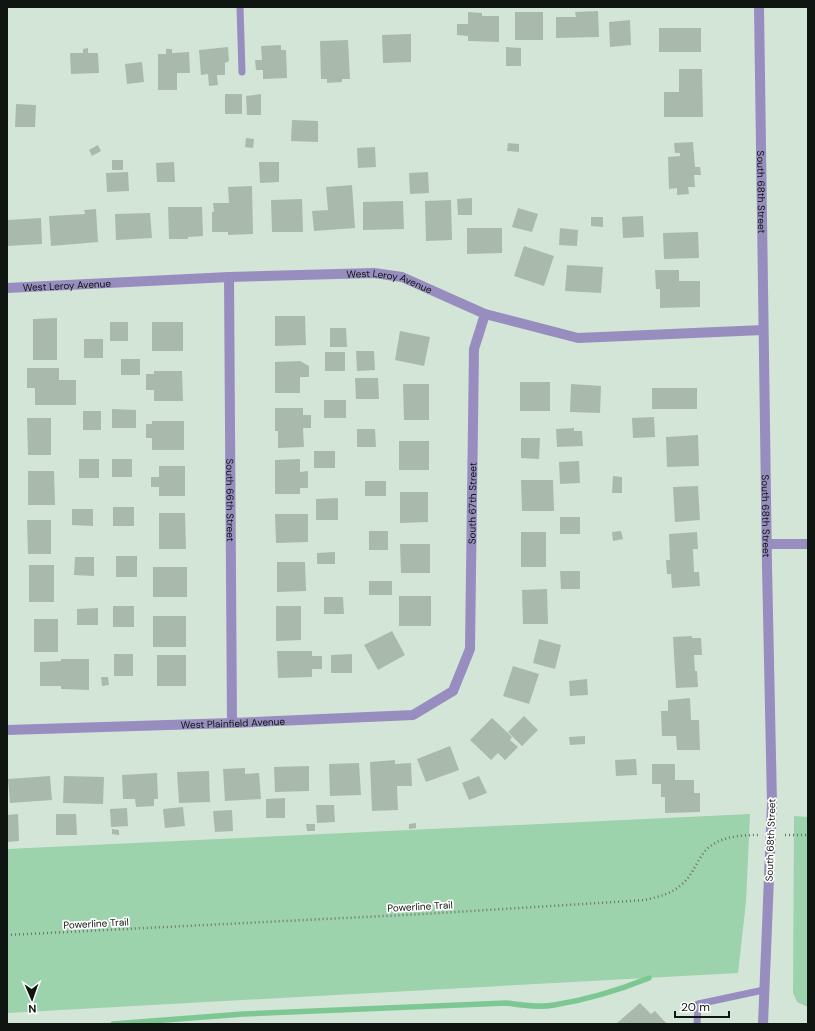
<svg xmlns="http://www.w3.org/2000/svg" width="815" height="1031" font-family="'DM Sans',sans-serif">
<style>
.green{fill:#9dd3ac}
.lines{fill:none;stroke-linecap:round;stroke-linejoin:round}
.stream{stroke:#7dc793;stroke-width:5.5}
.building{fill:#a9baad}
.path{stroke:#6a756c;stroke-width:2.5;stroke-dasharray:1 3;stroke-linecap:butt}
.service{stroke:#978dbf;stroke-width:7}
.minor{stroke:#978dbf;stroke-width:10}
.tertiary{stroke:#978dbf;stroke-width:10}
.labels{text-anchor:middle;stroke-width:3.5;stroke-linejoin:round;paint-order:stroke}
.street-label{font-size:10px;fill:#0f1510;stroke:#fff}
</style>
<rect width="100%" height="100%" fill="#d3e5d7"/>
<!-- green -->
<path class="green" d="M750,814L746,902L738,973L7,1013V849Z
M794,816L808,817V1007L797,1002L793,993Z"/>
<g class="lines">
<!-- stream -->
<path class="stream" d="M113,1024L243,1014L507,1003C522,1005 539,1008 554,1005C586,1000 619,990 649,978"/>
</g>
<!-- building -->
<path class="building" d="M598,11L599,37L556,38V17H576L575,12Z
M468,12L482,13V16H499V42L468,41V36L457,35V24H468Z
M515,12H543V40H515Z
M630,20L631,45L610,47L609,22Z
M659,28H701V52H659Z
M411,34V62L383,63L382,35Z
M348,40L350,79H342V82L327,83V79H321L320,41Z
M281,45V50H286L287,78L263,79V70H256L255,60H262L261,46Z
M228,47L229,61L225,63V75H217L218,85L209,86L208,74L201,75L199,50Z
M506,47L521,48V66H506Z
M88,48V53H98L99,73L71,74L70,53H83V49Z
M166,49H172V53L189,52L190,73H177V90H158V54H166Z
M142,62L144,82L127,84L125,64Z
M679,69H702L703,117H664V92H679Z
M225,94H242V114H225Z
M261,94V115H247L246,96Z
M16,104L36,105L35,127H15Z
M292,120L318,121V142L291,141Z
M246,138L254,139L253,148L245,147Z
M693,142L695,167H700L701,175H694L695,187H688L689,194L677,195V188L669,189L668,157L680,156V153H675L674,143Z
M508,143L519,144V152L507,151Z
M98,145L101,151L92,156L89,150Z
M375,147L376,167L358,168L357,148Z
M112,160H123V170H112Z
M174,162L175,182H157L156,163Z
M259,162H279V182L260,183Z
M128,172L129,191L107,192L106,173Z
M428,172L429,193L410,194L409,173Z
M352,185L355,228L314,231L312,211L328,210L326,187Z
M252,186L253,234L228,235V232H212V212H214L213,203H229L228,187Z
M472,198V215H458L457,199Z
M302,199L303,232H272L271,200Z
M451,200L452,240L426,241L425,201Z
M403,201L404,229L363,230V202Z
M168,207H202L203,236L188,237V239H169Z
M518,208L538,214L532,232L512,227Z
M96,209L98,242L51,246L49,216L85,214L84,210Z
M150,213L152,238L116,240L115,214Z
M643,216L644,237L623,238L622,217Z
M591,217H603V227L591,226Z
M41,218L42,244L7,246V220Z
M467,228H502V253L467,254Z
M560,228L578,230L577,246L559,245Z
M698,232L699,258L664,259L663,233Z
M524,246L554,256L544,286L514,276Z
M567,265L603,267L601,293L565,291Z
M655,270H679V281H700V307L660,308V289H656Z
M275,316H305L306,345L275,346Z
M57,318V360H33V319Z
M110,322H128V341H110Z
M152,322H183V351H152Z
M330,328H346L347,347H330Z
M400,331L430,337L424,366L395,360Z
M84,339H103V358H84Z
M356,351H374L375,370L357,371Z
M325,352H345V371H325Z
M121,359H140V375H121Z
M300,361L309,366V377H300V393H275V362Z
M27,368H59V380H76V405H35V388H27Z
M154,371H182L183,401H154V390H146V374H154Z
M355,378H378L379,399H356Z
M520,382H550V411H520Z
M403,384H429V420H404Z
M571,384L601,386L600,413L570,412Z
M652,388H697V409H652Z
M324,400H346V418H324Z
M275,408H303V415H311V428H303L304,447L278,448V431H275Z
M112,409L136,410V428H112Z
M83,411H101V430H83Z
M654,417L655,437L633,438L632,418Z
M27,418H51V455H28Z
M152,421H184V450H152V438H146V424H152Z
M574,428V431H582L583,446L557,447L556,429Z
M357,429H375L376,447H357Z
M698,435L699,466L667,467L666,437Z
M521,438H540L539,459L521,458Z
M399,441H429V470H399Z
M314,451H335V468H314Z
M79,459H99V478H79Z
M112,459H132V477H112Z
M300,459V472L308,471V488H300V494H275V460Z
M579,461L580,483L560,484L559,462Z
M159,466H185V496H159V487H151V477H159Z
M28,471H54L55,505H28Z
M613,476L622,477V493H612Z
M521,480H553L554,511H522Z
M365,481H386V496H365Z
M698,486L700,520L675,522L673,487Z
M400,492H428V522L400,523Z
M338,498V520H316V499Z
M113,507H134V526H113Z
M72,509H93V526L72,525Z
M159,513H185L186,549H159Z
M275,514H308V542L276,543Z
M560,517H580V534H560Z
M27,520H51V554H28Z
M369,531H388V550H369Z
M621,531L623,539L613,541L612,532Z
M521,532H546V567H521Z
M697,532L698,549H693L694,572H699L700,586L672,588L671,574H667L666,560H670L669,534Z
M400,544H430V573H401Z
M335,552V564H317V553Z
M116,556H137V577H116Z
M75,557H94V576L74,575Z
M277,562H305L306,591L277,592Z
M29,565H54V602H29Z
M153,567H187V597H153Z
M560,571H580V589H561Z
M369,581H392V595H369Z
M547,589L548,624H523L522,590Z
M399,596H431V626H399Z
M324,597H343L344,614H324Z
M113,606H134V627H113Z
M276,606H301V640L276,641Z
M98,608V625H77V609Z
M153,616H186V647H153Z
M34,619H58V652H34Z
M392,631L405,655L378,670L364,645Z
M692,636V638H701L702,655H694L695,671H697L698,687L676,688L673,637Z
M539,639L561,645L555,669L533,663Z
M277,651H312V656H322V669H312V677L278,678Z
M114,654H133V676H114Z
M352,654V673H331V655Z
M157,655H186V686H157Z
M61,659H89V690L61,689V686H40V662L61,661Z
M513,666L539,674L529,704L503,696Z
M101,677H108L109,685L102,686Z
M587,679L588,695L570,696L569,681Z
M690,698L691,720H699L700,750H677L676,736H662L661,711H668V700Z
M524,716L538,730L522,746L508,732Z
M492,718L512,737L510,740L518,747L505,760L498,753L491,760L470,740Z
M585,736V744L570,745L569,737Z
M450,746L459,770L426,782L417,759Z
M636,759L637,775L616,776L615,760Z
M395,760V764L411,763L412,786H397L398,810L372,811L370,762Z
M359,763L361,795L330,796L329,764Z
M652,764H675V780H694V793H700V812L665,813V797H661V784H652Z
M309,766V791L275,792L274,767Z
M245,768V774L259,773L261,799L225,801L223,769Z
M209,771L210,802L179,803L177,772Z
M157,773L158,799H154V806L136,807L135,799H123L122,775Z
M50,776L52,800L10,803L8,779Z
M64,776L104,777L103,804L63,803Z
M479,776L487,793L469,800L462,783Z
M285,798V818H266V799Z
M316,805H334L335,822L317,823Z
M183,807L185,826L165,828L163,809Z
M127,808L128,826L111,827L110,809Z
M232,810L233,831L215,832L213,811Z
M18,814L19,841L7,842V815Z
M56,814H76L77,835H56Z
M416,823V828L409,829V824Z
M306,824H315V831H307Z
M112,829L119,830V835L112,834Z
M640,1003L651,1014L655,1011L667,1024H616Z"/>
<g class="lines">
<!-- path -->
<path class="path" d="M785,835H808
M7,935L424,914L645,900C658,897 671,894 681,885C692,876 695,865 702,855C714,837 738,835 758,835"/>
<!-- service -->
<path class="service" d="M240,7L242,72
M697,1024L698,1004L764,990"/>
<!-- minor -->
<g class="minor">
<path id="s1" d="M229,277L232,723"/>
<path id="s2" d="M7,288L229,277L374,273L402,277L485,314L578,338L763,330"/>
<path d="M767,544H808"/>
<path id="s3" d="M7,730L232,723L413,715L453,691L470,649L474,349L485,314"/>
</g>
<!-- tertiary -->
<path class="tertiary" id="s4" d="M759,7L767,566L772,804L763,1024"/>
</g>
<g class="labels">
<!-- street labels -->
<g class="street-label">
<text dy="4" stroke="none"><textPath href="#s4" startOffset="185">South 68th Street</textPath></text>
<text dy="4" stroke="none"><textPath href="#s2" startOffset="384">West Leroy Avenue</textPath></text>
<text dy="4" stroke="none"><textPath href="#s2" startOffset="60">West Leroy Avenue</textPath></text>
<text dy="4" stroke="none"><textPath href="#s1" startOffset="223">South 66th Street</textPath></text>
<text dy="4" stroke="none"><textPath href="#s3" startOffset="644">South 67th Street</textPath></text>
<text dy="4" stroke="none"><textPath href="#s4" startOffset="509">South 68th Street</textPath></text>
<text dy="4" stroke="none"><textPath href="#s3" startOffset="226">West Plainfield Avenue</textPath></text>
<text transform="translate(770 840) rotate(-88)" y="4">South 68th Street</text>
<text transform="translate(420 906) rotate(-3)" y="4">Powerline Trail</text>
<text transform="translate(96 923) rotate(-3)" y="4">Powerline Trail</text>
</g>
</g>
<!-- border -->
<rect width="815" height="1031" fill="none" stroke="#0f1510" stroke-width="16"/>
<!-- north arrow -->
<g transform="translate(32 999) rotate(178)" stroke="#ffffff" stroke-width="3" paint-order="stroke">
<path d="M0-3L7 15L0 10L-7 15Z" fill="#0f1510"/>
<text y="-6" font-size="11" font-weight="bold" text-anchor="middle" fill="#0f1510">N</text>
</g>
<!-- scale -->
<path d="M675 1011v6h54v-6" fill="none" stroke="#0f1510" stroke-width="2"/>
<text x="681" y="1011" font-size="12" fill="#0f1510" stroke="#ffffff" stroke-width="3" paint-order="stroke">20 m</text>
</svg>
